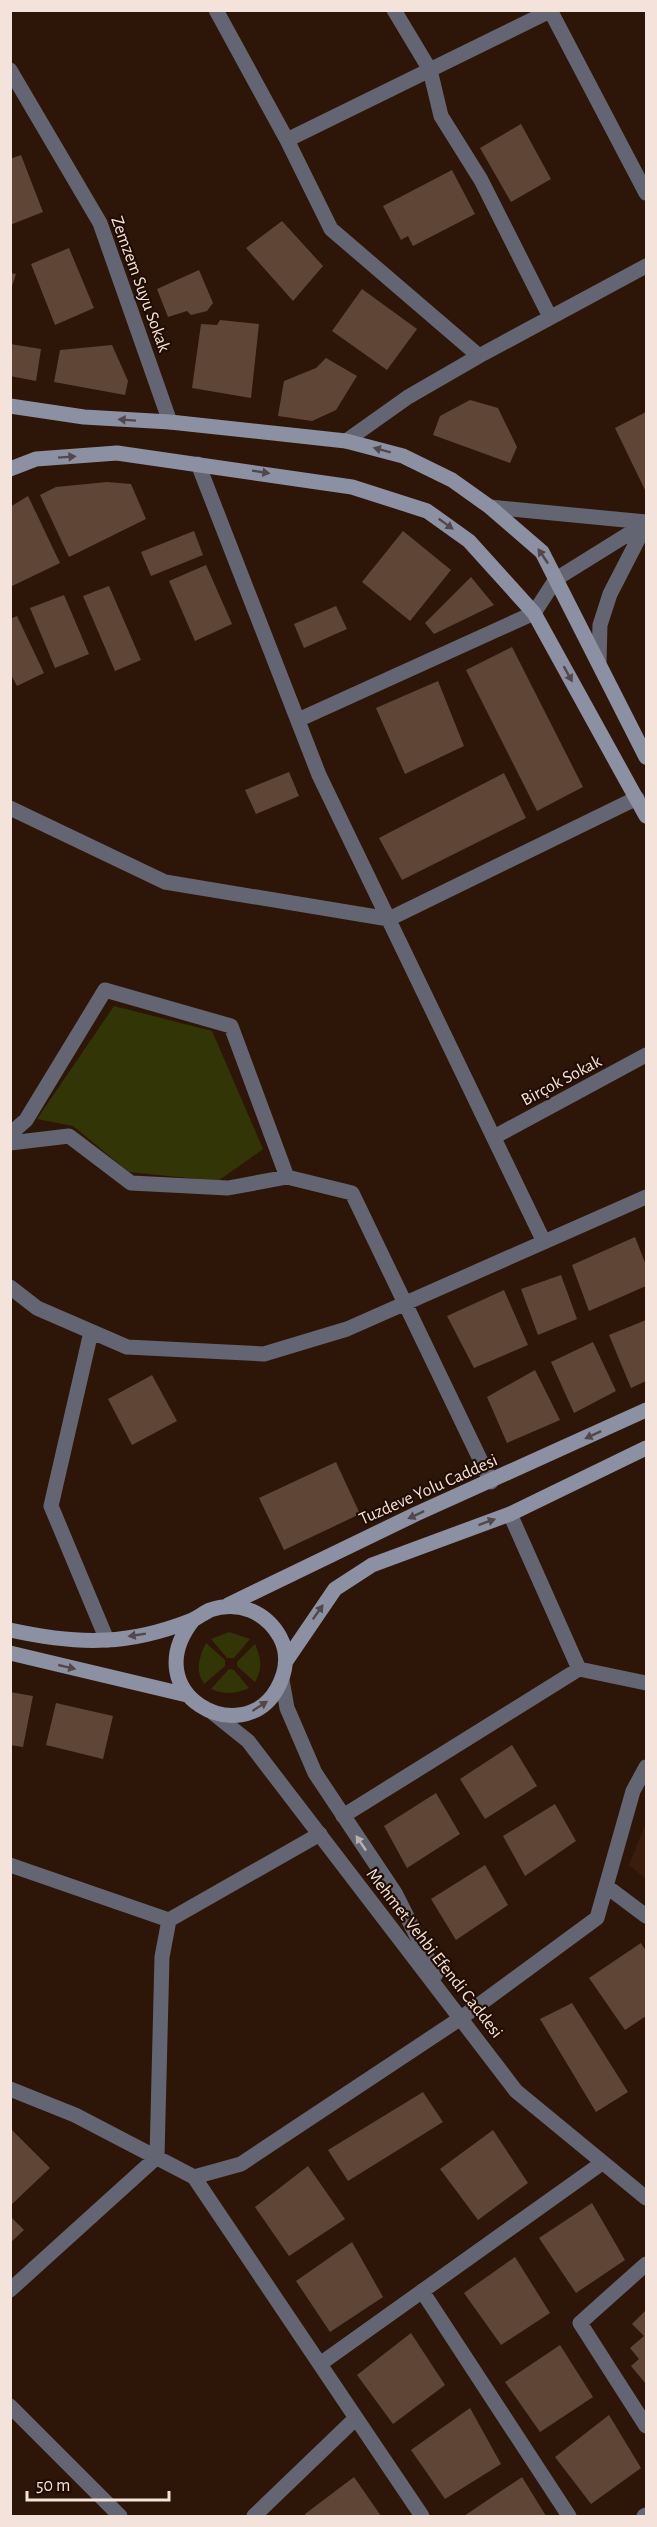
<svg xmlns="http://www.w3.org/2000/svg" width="657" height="2527" font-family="'Alegreya Sans',sans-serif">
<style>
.built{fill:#3a1d0a}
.green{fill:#323506}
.building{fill:#5f4536}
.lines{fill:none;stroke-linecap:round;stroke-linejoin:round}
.minor{stroke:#636672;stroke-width:15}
.tertiary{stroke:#636672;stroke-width:15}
.secondary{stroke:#8c90a3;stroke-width:15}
.oneway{fill:#52484a}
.oneway2{fill:#b9b1b0}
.labels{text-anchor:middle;stroke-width:4.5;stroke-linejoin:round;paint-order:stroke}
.street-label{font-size:18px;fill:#f3e3da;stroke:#220d02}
</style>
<rect width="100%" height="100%" fill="#2d1608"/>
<!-- built -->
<path class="built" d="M646,1823V1879L629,1865Z"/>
<!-- green -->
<path class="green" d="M114,1006L212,1031L263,1149L218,1181L129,1172L73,1126L37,1119Z
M229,1632L250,1639L234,1658H227L211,1639Z
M206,1643L225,1660V1666L204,1684C195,1670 199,1657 206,1643Z
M255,1644C261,1658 263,1668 255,1682L237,1666V1662Z
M229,1669L234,1670L249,1688C235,1694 225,1695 211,1689Z"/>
<!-- building -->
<path class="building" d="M521,124L551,179L511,202L480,148Z
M21,155L43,212L10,225V159Z
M452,170L475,214L413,246L408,236L401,240L383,206Z
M282,221L323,266L293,301L246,248Z
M69,248L94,308L55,325L31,264Z
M199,270L213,303L207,311L191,315L187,311L168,317L157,289Z
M10,273L16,274L11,289L10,288Z
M362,289L417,329L387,370L332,331Z
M220,320L259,324L251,398L192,388L201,324L217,325Z
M10,344L41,349L36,381L10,376Z
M112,345L128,381L125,395L54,382L60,350Z
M326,358L357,376L336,410L312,421L278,416L284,381L316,368Z
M470,400L498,408L517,447L510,463L433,435L440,416Z
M646,412V492L615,428Z
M107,482L131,484L146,519L69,557L40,495L56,487Z
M28,496L60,563L10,587V507Z
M194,531L203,555L151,576L141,552Z
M403,531L451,570L410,621L362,582Z
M206,565L232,624L195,641L169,581Z
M471,577L494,605L434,634L425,623Z
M109,586L141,660L115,671L83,596Z
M64,595L89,654L55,668L30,608Z
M336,606L347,629L304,648L294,624Z
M17,616L44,673L17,686L10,673V619Z
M512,647L583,787L537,811L466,670Z
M438,681L464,746L405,774L376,708Z
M289,772L299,796L256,814L245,790Z
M504,773L526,818L402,880L379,838Z
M635,1237L646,1265V1286L589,1311L572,1265Z
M561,1275L577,1319L538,1335L521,1289Z
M504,1290L528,1345L474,1368L447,1316Z
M646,1320V1381L631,1388L609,1335Z
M593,1342L616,1391L574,1413L551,1362Z
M535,1370L560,1420L507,1443L487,1397Z
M152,1375L177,1421L132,1445L108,1399Z
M336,1462L360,1514L284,1550L259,1498Z
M10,1692L33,1696L23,1747L10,1745Z
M56,1703L113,1716L103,1759L46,1745Z
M512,1745L537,1786L485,1819L460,1779Z
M436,1793L460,1834L407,1868L384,1826Z
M555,1804L576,1841L525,1876L503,1836Z
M485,1865L508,1905L456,1940L431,1899Z
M641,1943L646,1951V2016L625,2030L589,1978Z
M572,2003L628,2092L596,2112L540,2019Z
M423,2092L443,2122L348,2181L328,2150Z
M10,2128L50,2168L10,2206Z
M493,2130L528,2183L478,2220L440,2169Z
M308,2166L345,2219L289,2256L255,2207Z
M592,2203L625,2260L576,2293L539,2238Z
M10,2216L24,2230L10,2243Z
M352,2242L383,2297L330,2332L296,2281Z
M515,2257L550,2313L501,2345L464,2293Z
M646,2310V2384L631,2366L639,2359L630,2348L644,2336L632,2324Z
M411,2333L445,2385L393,2424L357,2375Z
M560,2345L593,2397L540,2432L505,2382Z
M470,2408L501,2464L445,2499L411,2450Z
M609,2415L641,2468L591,2504L555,2457Z
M354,2477L381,2516H306L305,2514Z
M522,2477L546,2516H464Z"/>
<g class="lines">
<!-- minor -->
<path class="minor" d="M216,10L287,140L331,229L479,356
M394,10L430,70L441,116L481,180L550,317
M550,10L646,193
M10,70L100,223L170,422
M287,140L552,10
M346,441L408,397L479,356L646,266
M198,464L319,775L544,1242
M490,507L646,522
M599,661L600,625L610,594L646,524
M298,720L534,613L556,579L646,523
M10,808L165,882L389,919L637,798
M10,1134L26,1120L105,990L231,1026L287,1177L352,1193L491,1482
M494,1137L646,1055
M10,1143L69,1136L131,1183L228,1188L287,1177
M10,1287L37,1308L127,1347L264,1354L347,1329L646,1197
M91,1332L51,1506L107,1640
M510,1514L579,1669
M343,1816L579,1669L646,1683
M10,1865L169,1920L320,1834
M606,1886L646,1916
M10,2089L75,2115L194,2177L241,2164L461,2018L597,1918L633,1791L646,1767
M194,2177L422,2516
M646,2264L580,2323L646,2426
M10,2290L157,2157L162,1957L169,1920
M422,2291L569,2516
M320,2364L602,2163
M10,2406L120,2516
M254,2516L356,2418
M644,2516L646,2515"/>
<!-- tertiary -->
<path class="tertiary" d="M282,1680L287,1708L315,1773L395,1893L436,1974
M213,1713L248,1741L516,2091L646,2198"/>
<!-- secondary -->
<path class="secondary" d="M10,406L84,417L170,422L346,441L403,456L452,480L490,507L542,552L646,757
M10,469L36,459L117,453L352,487L427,511L469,541L534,613L646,816
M228,1605L416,1514L646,1410
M10,1630C42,1637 73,1642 106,1640C134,1639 164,1631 190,1621C197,1619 203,1613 210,1610C238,1600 266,1612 280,1637C289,1654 286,1673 277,1689C242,1751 135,1694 193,1620
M10,1653L187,1695
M286,1661L335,1589L372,1565L510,1514L646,1448"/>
</g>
<!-- one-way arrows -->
<defs><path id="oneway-solid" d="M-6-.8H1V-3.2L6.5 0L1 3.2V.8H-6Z" transform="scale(1.5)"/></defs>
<g class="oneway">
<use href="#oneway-solid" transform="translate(127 420) rotate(-176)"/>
<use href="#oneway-solid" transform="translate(382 450) rotate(-165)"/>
<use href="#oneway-solid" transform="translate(67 457) rotate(-4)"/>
<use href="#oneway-solid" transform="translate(261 472) rotate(9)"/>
<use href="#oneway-solid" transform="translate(446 524) rotate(36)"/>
<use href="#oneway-solid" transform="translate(543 556) rotate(-124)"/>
<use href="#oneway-solid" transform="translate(568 674) rotate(61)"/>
<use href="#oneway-solid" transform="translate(593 1435) rotate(155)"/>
<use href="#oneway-solid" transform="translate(416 1515) rotate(155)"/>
<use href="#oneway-solid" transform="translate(487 1522) rotate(-20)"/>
<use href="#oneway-solid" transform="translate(318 1612) rotate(-55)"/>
<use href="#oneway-solid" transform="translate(137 1635) rotate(171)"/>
<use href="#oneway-solid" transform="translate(67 1667) rotate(13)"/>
<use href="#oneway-solid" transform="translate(260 1706) rotate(-33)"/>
</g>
<use class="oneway2" href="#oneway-solid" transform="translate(361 1843) rotate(-124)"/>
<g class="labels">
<!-- street labels -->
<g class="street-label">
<text transform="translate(141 284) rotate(70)" y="6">Zemzem Suyu Sokak</text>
<text transform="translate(561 1080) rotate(-28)" y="6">Birçok Sokak</text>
<text transform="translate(428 1489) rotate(-24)" y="6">Tuzdeve Yolu Caddesi</text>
<text transform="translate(435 1953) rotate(52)" y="6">Mehmet Vehbi Efendi Caddesi</text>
</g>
</g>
<!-- border -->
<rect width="657" height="2527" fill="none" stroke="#f3e3da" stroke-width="24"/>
<!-- scale -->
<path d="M27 2491v9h142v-9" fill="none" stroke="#f3e3da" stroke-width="3"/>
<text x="36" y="2491" font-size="18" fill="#f3e3da" stroke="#220d02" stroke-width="4.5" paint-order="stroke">50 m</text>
</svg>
